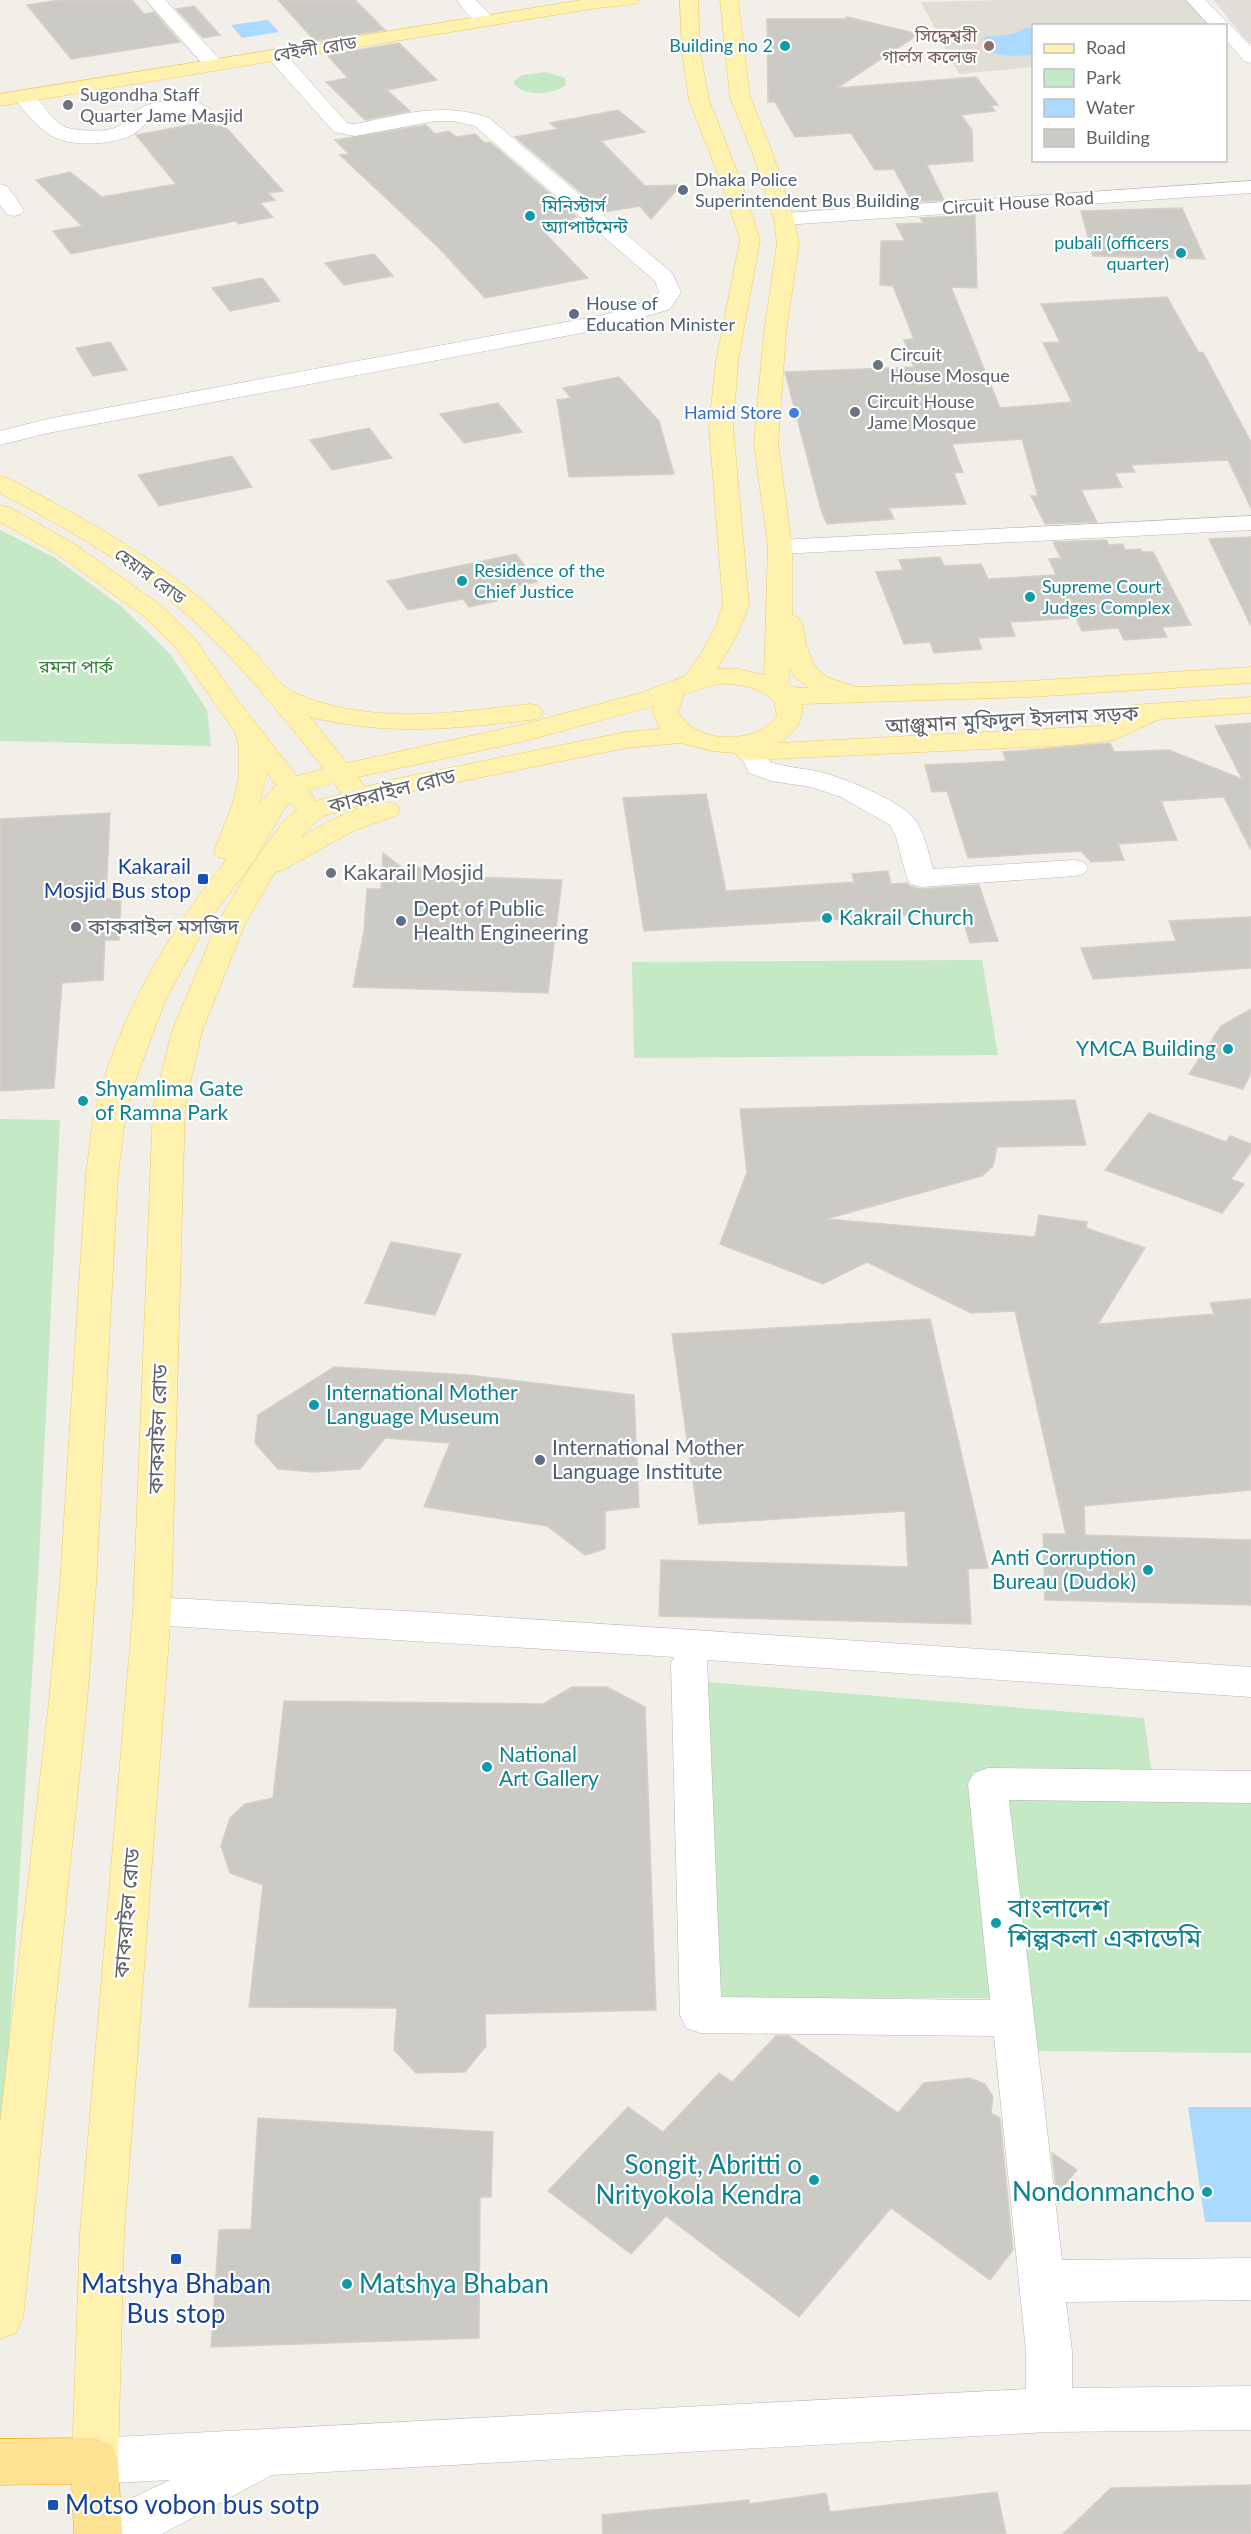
<svg xmlns="http://www.w3.org/2000/svg" width="1251" height="2534" font-family="Lato,'Noto Sans Bengali',sans-serif">
<style>
.education{fill:#e1ded6}
.green{fill:#c5e8c5}
.water{fill:#aadaff}
.building{fill:#cccac5;stroke:#d6d1c6;stroke-width:1.5}
.lines{fill:none;stroke-linecap:round;stroke-linejoin:round}
.minor-casing{stroke:#b5b8bc;stroke-width:1}
.major-casing{stroke:#f2c960;stroke-width:1}
.highway-casing{stroke:#f9ab00;stroke-width:1}
.minor{fill:#fff;fill-rule:evenodd}
.major{fill:#fff2af;fill-rule:evenodd}
.highway{fill:#fde293;fill-rule:evenodd}
.culture-dot{fill:#0f9aa8;stroke:#fff;stroke-width:2}
.education-dot{fill:#8d6e63;stroke:#fff;stroke-width:2}
.worship-dot{fill:#6b7280;stroke:#fff;stroke-width:2}
.service-dot{fill:#5c6f8a;stroke:#fff;stroke-width:2}
.shop-dot{fill:#3f7fe0;stroke:#fff;stroke-width:2}
.transit-dot{fill:#1a4fb4;stroke:#fff;stroke-width:2}
.labels{text-anchor:middle;stroke-width:4.5;stroke-linejoin:round;paint-order:stroke}
.far-education-label{font-size:18px;fill:#785e54;stroke:#fff;text-anchor:end}
.far-culture-label{font-size:18px;fill:#0d838f;stroke:#fff;text-anchor:start}
.far-street-label{font-size:18px;fill:#5f6368;stroke:#fff}
.far-worship-label{font-size:18px;fill:#5b616d;stroke:#fff;text-anchor:start}
.far-service-label{font-size:18px;fill:#4e5e75;stroke:#fff;text-anchor:start}
.far-shop-label{font-size:18px;fill:#366cbe;stroke:#fff;text-anchor:end}
.far-park-label{font-size:18px;fill:#348238;stroke:#fff}
.street-label{font-size:21px;fill:#5f6368;stroke:#fff}
.transit-label{font-size:21px;fill:#164399;stroke:#fff;text-anchor:end}
.worship-label{font-size:21px;fill:#5b616d;stroke:#fff;text-anchor:start}
.service-label{font-size:21px;fill:#4e5e75;stroke:#fff;text-anchor:start}
.culture-label{font-size:21px;fill:#0d838f;stroke:#fff;text-anchor:start}
.near-culture-label{font-size:26px;fill:#0d838f;stroke:#fff;text-anchor:start}
.near-transit-label{font-size:26px;fill:#164399;stroke:#fff}
</style>
<rect width="100%" height="100%" fill="#f1efe8"/>
<!-- education -->
<path class="education" d="M1006,0H1193L1211,25L1034,26L1033,67L959,74L921,2Z
M1214,0H1251V44L1243,37Z"/>
<!-- green -->
<path class="green" d="M546,72L565,78L566,85C552,95 526,97 514,84V81L522,75Z
M0,530L55,558L122,607L171,655L207,710L211,746L0,741Z
M982,960L998,1055L634,1058L632,962Z
M0,1119L60,1120L38,1579L0,2192Z
M707,1682L1144,1718L1152,1775H975L996,1998H721Z
M1002,1795L1251,1797V2053L1027,2051Z"/>
<!-- water -->
<path class="water" d="M268,20L279,32L242,38L231,25Z
M1028,27L1033,28V55L1010,56L992,53L983,37L1013,34Z
M1188,2107H1251V2222H1205Z"/>
<!-- building -->
<path class="building" d="M60,0H132L144,14L154,12L180,42L71,59L27,5Z
M278,0H355L385,30L315,41Z
M194,6L220,35L203,38L176,9Z
M847,17L919,34L837,88L976,77L998,105L991,106L995,111L961,115L972,130L973,161L927,165L944,200L912,202L894,169L875,170L851,133L795,137L775,102H768L767,19H844Z
M399,43L437,80L387,90L410,111L365,120L326,82L348,78L327,55Z
M618,110L645,132L601,141L645,186L681,185L651,219L640,206L604,212L515,137L557,129L550,123Z
M211,121L216,127L224,125L283,191L268,193L275,200L260,203L273,217L238,224L236,221L71,254L53,231L82,226L36,180L70,172L102,197L176,184L136,135Z
M426,125L435,134L449,131L456,137L475,134L485,143L490,142L577,217L571,218L573,220L539,227L588,278L485,298L438,247L340,155L349,154L335,140Z
M1182,208L1205,259L1093,256L1081,211Z
M975,215L977,288L951,287L1000,408L1072,402L1043,343L1060,342L1041,304L1167,297L1199,353L1203,352L1251,442V508L1228,460L1131,465L1135,472L1115,473L1122,487L1081,490L1097,522L1045,524L1031,496H1038L1022,439L952,444L963,472L954,473L966,504L889,508L894,519L827,524L821,510L785,372L914,367L904,340L914,339L893,286L880,285L881,241H905L896,224L923,223L920,218Z
M374,254L393,276L344,285L325,263Z
M262,278L280,301L230,311L212,288Z
M110,342L127,370L93,376L76,348Z
M619,377L659,421L674,474L569,477L557,400L571,398L563,388Z
M498,403L522,432L464,443L440,414Z
M369,428L392,458L332,470L310,440Z
M232,456L252,487L159,506L138,475Z
M1251,537V626L1209,539Z
M1106,540L1109,545L1123,544L1125,550L1141,549L1142,552H1153L1191,625L1162,627L1167,637L1124,640L1118,628L1082,631L1076,618L1010,622L1015,636L978,638L982,649L934,653L930,642L904,644L876,572L903,570L899,560L940,557L944,566L981,564L988,579L1056,575L1049,559L1061,558L1053,542Z
M516,554L537,582L491,592L497,601L469,607L463,599L408,610L387,581Z
M1251,723V850L1224,797L1161,801L1177,840L1118,844L1124,860L1091,862L1081,851L968,858L947,791L932,792L925,765L1006,761L1003,752L1110,743L1114,752L1169,750L1242,779L1215,726Z
M706,794L726,891L854,882L852,874L888,871L891,884L907,883L910,886L920,889L979,885L998,941L970,943L960,912L644,931L623,798Z
M110,813L106,899L121,898L119,940H105L103,980L62,983L54,1088L0,1091V819Z
M383,853L409,873L418,867L466,877L562,880L548,993L353,987L364,931L367,889H381Z
M1251,917V968L1093,979L1081,948L1176,941L1169,921Z
M1251,1009V1073L1243,1089L1189,1074L1221,1026Z
M1075,1100L1086,1145L997,1147L993,1166L982,1176L826,1219L1035,1237L1039,1215L1087,1222L1086,1228L1145,1248L1098,1324L1214,1314L1210,1303L1251,1299V1490L1084,1506L1085,1535L1251,1540V1605L1045,1600L1043,1534H1066L1015,1311L971,1313L867,1262L823,1284L720,1244L747,1172L740,1109Z
M1149,1113L1226,1142L1230,1136L1251,1144V1152L1231,1179L1244,1184L1222,1213L1105,1170Z
M391,1242L461,1254L435,1315L365,1303Z
M930,1319L988,1568L968,1569L971,1624L659,1616L661,1560L908,1567L905,1511L699,1524L672,1334Z
M334,1367L468,1375L634,1395L639,1507L605,1511V1549L585,1555L547,1526L424,1507L450,1443L385,1438L360,1469L313,1472L278,1469L255,1443L258,1415Z
M572,1687H607L645,1707L656,2010L485,2014L486,2046L465,2072L416,2073L394,2050L397,2008L249,2007L263,1885L230,1873L221,1846L230,1818L245,1804L273,1798L284,1701L543,1704Z
M776,2036H789L898,2113L924,2083L970,2078L985,2084L993,2097L991,2113L1000,2118L1013,2250L990,2280L891,2208L799,2317L666,2216L631,2254L548,2191L628,2107L663,2132L719,2073L732,2082Z
M258,2118L493,2132L491,2197H480L479,2338L211,2347L219,2230L251,2229Z
M1052,2153L1077,2170L1057,2195Z
M1251,2485V2534H1063L1111,2488Z
M997,2492L1006,2534H603L602,2515L749,2500V2504L826,2493L830,2512Z"/>
<g class="lines">
<defs>
<path id="minor" d="M146,0H165L221,61L223,65L221,69H207Z
M457,0H476L496,21L494,25C478,29 465,12 457,0Z
M1186,0H1205L1251,46V63L1244,61L1226,40V26H1210Z
M276,49L283,51L347,123L355,124C401,115 443,101 489,118L672,273L681,292L670,309L608,328L48,433L0,445V431L47,419L604,315L654,299L659,292L655,281L475,126L453,121H436L355,136L334,132L269,59L267,55L269,51Z
M23,90C44,95 50,127 73,129C86,131 103,132 115,128C124,125 129,115 137,110C157,98 200,93 215,115L212,119C196,123 187,108 163,113C148,117 143,131 129,136C110,145 71,147 52,136C37,128 23,110 13,96L16,92Z
M1251,181V193L784,225L777,223L774,219L777,215L784,213Z
M0,184L7,186L24,210L21,214L14,216L7,214L0,205Z
M1251,516V530L780,554L771,552L768,547L771,542L780,540Z
M752,744L762,746L770,762C785,767 800,768 816,771C837,775 899,800 913,817C924,831 928,851 933,869L1074,860L1084,862L1088,868L1084,874L1074,876L921,887L911,884L907,878L896,837L890,825L841,797L811,787L771,781L749,773L739,752L742,746Z
M152,1597L423,1612L1251,1667V1697L707,1660L721,1997L990,2000L968,1784L974,1773L988,1768L1251,1771V1803L1009,1800L1062,2260L1251,2258V2300L1066,2302L1072,2351V2388L1251,2386V2430L1049,2432L272,2475L162,2534H86L93,2517L170,2480L95,2484L78,2477L72,2461L78,2445L95,2438L1026,2389V2351L994,2036L701,2033L686,2028L680,2015L671,1663L674,1657L152,1625L139,1621L133,1611L139,1601Z"/>
<path id="major" d="M582,0H639L636,4L597,8L0,106V94Z
M680,0H698L700,51L709,100L742,184L760,240L738,361L733,426L749,605L737,635L717,669H738L764,675L768,547L754,444L764,332L777,244L774,219L754,157L730,97L720,0H738L750,97L774,157L794,219L799,244L786,332L778,444L792,547V615L798,617L803,625L806,645L815,667L827,677L856,687L1029,681L1251,667V683L1029,697L802,704C805,721 792,735 778,743L1100,726L1122,716L1120,713L1124,707L1133,705L1251,697V713L1160,719L1114,740L1073,745L749,760L739,758L736,753L712,751L680,743L626,748L399,794L321,817L300,838C324,824 368,797 396,804L400,810L396,816L355,830L283,870L275,872L245,924L202,1031L185,1106L171,1611L124,2233L118,2461L112,2477L95,2484L78,2477L72,2461L80,2233L133,1611L153,1106L172,1031L217,924L251,866L282,823L297,809L290,803L285,807L256,858L207,923L165,1001L134,1084L125,1120L118,1175L96,1584L87,1702L23,2318L16,2333L0,2339V2123L49,1702L60,1584L86,1175C89,1155 90,1136 94,1116C116,1021 166,935 227,859L218,857L214,851L232,806L239,778V747L235,732L176,648L145,617L58,555L0,522V505L9,507L76,545L163,607L194,638L238,701L297,776L324,769C277,709 229,649 170,600C119,557 59,525 0,493V476L8,478C70,511 132,544 186,587C210,606 232,628 252,650C262,660 281,687 293,692C368,726 451,713 530,704L539,706L543,712L539,718L530,720C452,729 388,736 310,717L347,763L525,724L644,692L685,676L701,654L716,626L723,605L709,426L716,361L740,240L722,184L689,100L682,51ZM789,668L796,678L809,688L790,687ZM718,684C738,683 759,687 774,701L777,716C757,745 694,745 678,711L684,694ZM654,706L652,711L660,729L626,732L395,779L365,787L358,777L525,741ZM267,773L276,785L260,803ZM334,783L342,794L316,801L308,790Z"/>
<path id="highway" d="M95,2438L112,2445L118,2461L122,2534H74L72,2484L0,2485V2439Z"/>
</defs>
<!-- minor casing -->
<use href="#minor" class="minor-casing"/>
<!-- major casing -->
<use href="#major" class="major-casing"/>
<!-- highway casing -->
<use href="#highway" class="highway-casing"/>
<!-- minor -->
<use href="#minor" class="minor"/>
<!-- major -->
<use href="#major" class="major"/>
<!-- highway -->
<use href="#highway" class="highway"/>
</g>
<!-- markers -->
<g class="culture-dot">
<circle cx="785" cy="46" r="6"/>
<circle cx="530" cy="216" r="6"/>
<circle cx="1181" cy="253" r="6"/>
<circle cx="462" cy="581" r="6"/>
<circle cx="1030" cy="597" r="6"/>
<circle cx="827" cy="918" r="6"/>
<circle cx="1228" cy="1049" r="6"/>
<circle cx="83" cy="1101" r="6"/>
<circle cx="314" cy="1405" r="6"/>
<circle cx="1148" cy="1570" r="6"/>
<circle cx="487" cy="1767" r="6"/>
<circle cx="996" cy="1923" r="6"/>
<circle cx="814" cy="2180" r="6"/>
<circle cx="1207" cy="2192" r="6"/>
<circle cx="347" cy="2284" r="6"/>
</g>
<circle class="education-dot" cx="989" cy="46" r="6"/>
<g class="worship-dot">
<circle cx="68" cy="105" r="6"/>
<circle cx="878" cy="365" r="6"/>
<circle cx="855" cy="412" r="6"/>
<circle cx="331" cy="873" r="6"/>
<circle cx="76" cy="927" r="6"/>
</g>
<g class="service-dot">
<circle cx="683" cy="190" r="6"/>
<circle cx="574" cy="314" r="6"/>
<circle cx="401" cy="921" r="6"/>
<circle cx="540" cy="1460" r="6"/>
</g>
<circle class="shop-dot" cx="794" cy="413" r="6"/>
<g class="transit-dot">
<rect x="197" y="873" width="12" height="12" rx="3"/>
<rect x="170" y="2253" width="12" height="12" rx="3"/>
<rect x="47" y="2499" width="12" height="12" rx="3"/>
</g>
<g class="labels">
<!-- far-education labels -->
<g class="far-education-label">
<text x="977" y="42">সিদ্ধেশ্বরী<tspan x="977" dy="21">গার্লস কলেজ</tspan></text>
</g>
<!-- far-culture labels -->
<g class="far-culture-label">
<text x="773" y="52" text-anchor="end">Building no 2</text>
<text x="542" y="212">মিনিস্টার্স<tspan x="542" dy="21">অ্যাপার্টমেন্ট</tspan></text>
<text x="1169" y="249" text-anchor="end">pubali (officers<tspan x="1169" dy="21">quarter)</tspan></text>
<text x="474" y="577">Residence of the<tspan x="474" dy="21">Chief Justice</tspan></text>
<text x="1042" y="593">Supreme Court<tspan x="1042" dy="21">Judges Complex</tspan></text>
</g>
<!-- far-street labels -->
<g class="far-street-label">
<text transform="translate(315 49) rotate(-9)" y="6">বেইলী রোড</text>
<text transform="translate(1018 203) rotate(-4)" y="6">Circuit House Road</text>
<text transform="translate(150 576) rotate(36)" y="6">হেয়ার রোড</text>
</g>
<!-- far-worship labels -->
<g class="far-worship-label">
<text x="80" y="101">Sugondha Staff<tspan x="80" dy="21">Quarter Jame Masjid</tspan></text>
<text x="890" y="361">Circuit<tspan x="890" dy="21">House Mosque</tspan></text>
<text x="867" y="408">Circuit House<tspan x="867" dy="21">Jame Mosque</tspan></text>
</g>
<!-- far-service labels -->
<g class="far-service-label">
<text x="695" y="186">Dhaka Police<tspan x="695" dy="21">Superintendent Bus Building</tspan></text>
<text x="586" y="310">House of<tspan x="586" dy="21">Education Minister</tspan></text>
</g>
<!-- far-shop labels -->
<g class="far-shop-label">
<text x="782" y="419">Hamid Store</text>
</g>
<!-- far-park labels -->
<g class="far-park-label">
<text x="76" y="673">রমনা পার্ক</text>
</g>
<!-- street labels -->
<g class="street-label">
<text transform="translate(1012 720) rotate(-3)" y="7">আঞ্জুমান মুফিদুল ইসলাম সড়ক</text>
<text transform="translate(392 791) rotate(-14)" y="7">কাকরাইল রোড</text>
<text transform="translate(158 1429) rotate(-88)" y="7">কাকরাইল রোড</text>
<text transform="translate(127 1913) rotate(-85)" y="7">কাকরাইল রোড</text>
</g>
<!-- transit labels -->
<g class="transit-label">
<text x="191" y="874">Kakarail<tspan x="191" dy="24">Mosjid Bus stop</tspan></text>
</g>
<!-- worship labels -->
<g class="worship-label">
<text x="343" y="880">Kakarail Mosjid</text>
<text x="88" y="934">কাকরাইল মসজিদ</text>
</g>
<!-- service labels -->
<g class="service-label">
<text x="413" y="916">Dept of Public<tspan x="413" dy="24">Health Engineering</tspan></text>
<text x="552" y="1455">International Mother<tspan x="552" dy="24">Language Institute</tspan></text>
</g>
<!-- culture labels -->
<g class="culture-label">
<text x="839" y="925">Kakrail Church</text>
<text x="1216" y="1056" text-anchor="end">YMCA Building</text>
<text x="95" y="1096">Shyamlima Gate<tspan x="95" dy="24">of Ramna Park</tspan></text>
<text x="326" y="1400">International Mother<tspan x="326" dy="24">Language Museum</tspan></text>
<text x="1136" y="1565" text-anchor="end">Anti Corruption<tspan x="1136" dy="24">Bureau (Dudok)</tspan></text>
<text x="499" y="1762">National<tspan x="499" dy="24">Art Gallery</tspan></text>
</g>
<!-- near-culture labels -->
<g class="near-culture-label">
<text x="1008" y="1917">বাংলাদেশ<tspan x="1008" dy="30">শিল্পকলা একাডেমি</tspan></text>
<text x="802" y="2174" text-anchor="end">Songit, Abritti o<tspan x="802" dy="30">Nrityokola Kendra</tspan></text>
<text x="1195" y="2201" text-anchor="end">Nondonmancho</text>
<text x="359" y="2293">Matshya Bhaban</text>
</g>
<!-- near-transit labels -->
<g class="near-transit-label">
<text x="176" y="2293">Matshya Bhaban<tspan x="176" dy="30">Bus stop</tspan></text>
<text x="65" y="2514" text-anchor="start">Motso vobon bus sotp</text>
</g>
</g>
<!-- legend -->
<rect x="1032" y="24" width="195" height="138" fill="#ffffff" stroke="#bfc1c3" stroke-width="1.5"/>
<rect x="1044" y="44" width="30" height="9" fill="#fff2af" stroke="#bfc1c3" stroke-width="1.5"/>
<text x="1086" y="54" font-size="18" fill="#5f6368">Road</text>
<rect x="1044" y="69" width="30" height="18" fill="#c5e8c5" stroke="#bfc1c3" stroke-width="1.5"/>
<text x="1086" y="84" font-size="18" fill="#5f6368">Park</text>
<rect x="1044" y="99" width="30" height="18" fill="#aadaff" stroke="#bfc1c3" stroke-width="1.5"/>
<text x="1086" y="114" font-size="18" fill="#5f6368">Water</text>
<rect x="1044" y="129" width="30" height="18" fill="#cccac5" stroke="#bfc1c3" stroke-width="1.5"/>
<text x="1086" y="144" font-size="18" fill="#5f6368">Building</text>
</svg>
